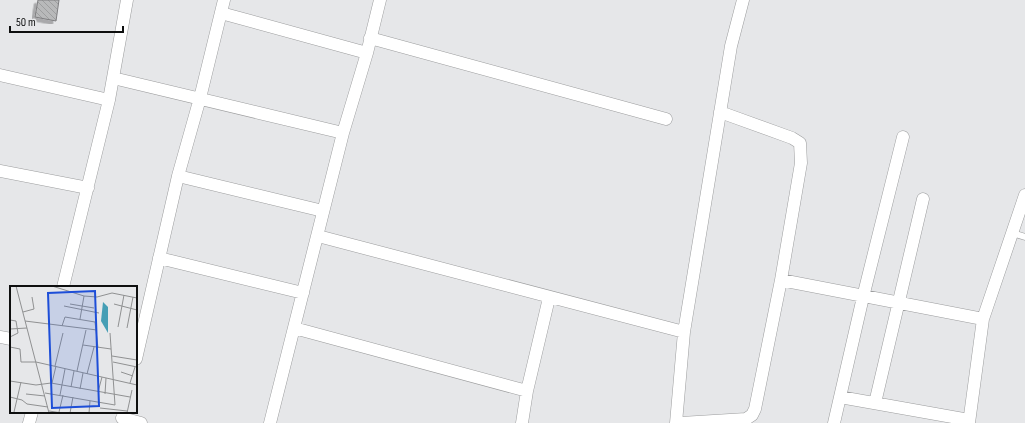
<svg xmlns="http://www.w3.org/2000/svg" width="1025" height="423" font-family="'Sofia Sans Condensed',sans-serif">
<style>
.building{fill:url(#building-back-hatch);stroke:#7e7e80;filter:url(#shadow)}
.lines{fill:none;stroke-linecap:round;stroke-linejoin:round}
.service-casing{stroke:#9c9d9e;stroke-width:7}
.minor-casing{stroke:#9c9d9e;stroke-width:13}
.service{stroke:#fff;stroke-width:6}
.minor{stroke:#fff;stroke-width:12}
.inset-road{fill:none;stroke:#909192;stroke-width:1}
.view{fill:#1d4ed8;fill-opacity:0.15;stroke:#1d4ed8;stroke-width:2}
.inset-edge{fill:none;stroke:#0e0f0f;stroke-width:2}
</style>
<defs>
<pattern id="building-back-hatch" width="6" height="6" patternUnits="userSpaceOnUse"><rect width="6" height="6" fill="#b8b9ba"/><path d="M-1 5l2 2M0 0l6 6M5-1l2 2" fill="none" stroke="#9d9e9f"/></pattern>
<filter id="shadow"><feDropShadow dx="-3.5" dy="3.5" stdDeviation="0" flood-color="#0004"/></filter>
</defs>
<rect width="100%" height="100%" fill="#e6e7e9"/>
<!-- building -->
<path class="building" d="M38,0H59L56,21L35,17Z"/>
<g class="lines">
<defs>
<path id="service" d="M1012,233L1025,237"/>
<path id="minor" d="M221,13L367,53
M370,38L666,119
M0,75L109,100
M113,78L343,133
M0,171L88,188
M178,176L323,211
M318,236L684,332
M159,258L303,293
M781,280L983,319
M63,287L109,100L127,0
M294,328L527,391
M0,337L11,339
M136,359L178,176L200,98L224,0
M840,397L969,420
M875,403L923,199
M122,418L141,423
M29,423L32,412
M270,423L343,133L367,53L380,0
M522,423L527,391L549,298
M676,423L684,332L731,46L743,0
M681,423L746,419L752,415L755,409L781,280L801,163L800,143L792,138L720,112
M834,423L863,297L903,137
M969,423L983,319L1025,195"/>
</defs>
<!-- service casing -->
<use href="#service" class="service-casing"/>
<!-- minor casing -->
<use href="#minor" class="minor-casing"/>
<!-- service -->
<use href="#service" class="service"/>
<!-- minor -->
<use href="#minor" class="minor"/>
</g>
<!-- overview -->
<g transform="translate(10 286)">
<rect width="127" height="127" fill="#e6e7e9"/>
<path d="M93,16L98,21V47L91,35Z" fill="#459eb5"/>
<path class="inset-road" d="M6,0L39,127M42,0L74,10L87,11L102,7L127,12M60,18L84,22M104,18L127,24M54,20L89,27M13,26L24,23L22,11M70,33L74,10M0,34L6,35L8,47L0,51M15,35L87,44M52,40L55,31L85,36L88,62M108,41L114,9M117,42L123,11M0,43L17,42M73,59L101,63M0,61L10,63L11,76H26L127,99M102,70L127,74M103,76L127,81M45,80L53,47M67,85L76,44M111,86L123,90M77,88L84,61M0,95L26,99L41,97L120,111M42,97L46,80M120,97L125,81M61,101L64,85M70,103L73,87M88,106L92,91M35,107L105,119L100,47M16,108L35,110M95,108L96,92M50,109L55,83M0,111L12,114L17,118L38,121M90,122L117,125M39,125L52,127M4,126L11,96M49,126L53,109M60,127L63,111M79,127L80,115M117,127L122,104"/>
<path class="view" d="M85,5L89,120L42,122L38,7Z"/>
<rect width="127" height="127" class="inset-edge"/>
</g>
<!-- scale -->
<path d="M10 26v6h113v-6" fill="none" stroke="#0e0f0f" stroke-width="2"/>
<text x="16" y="26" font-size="12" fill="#0e0f0f" stroke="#e6e7e9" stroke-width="3" paint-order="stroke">50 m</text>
</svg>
